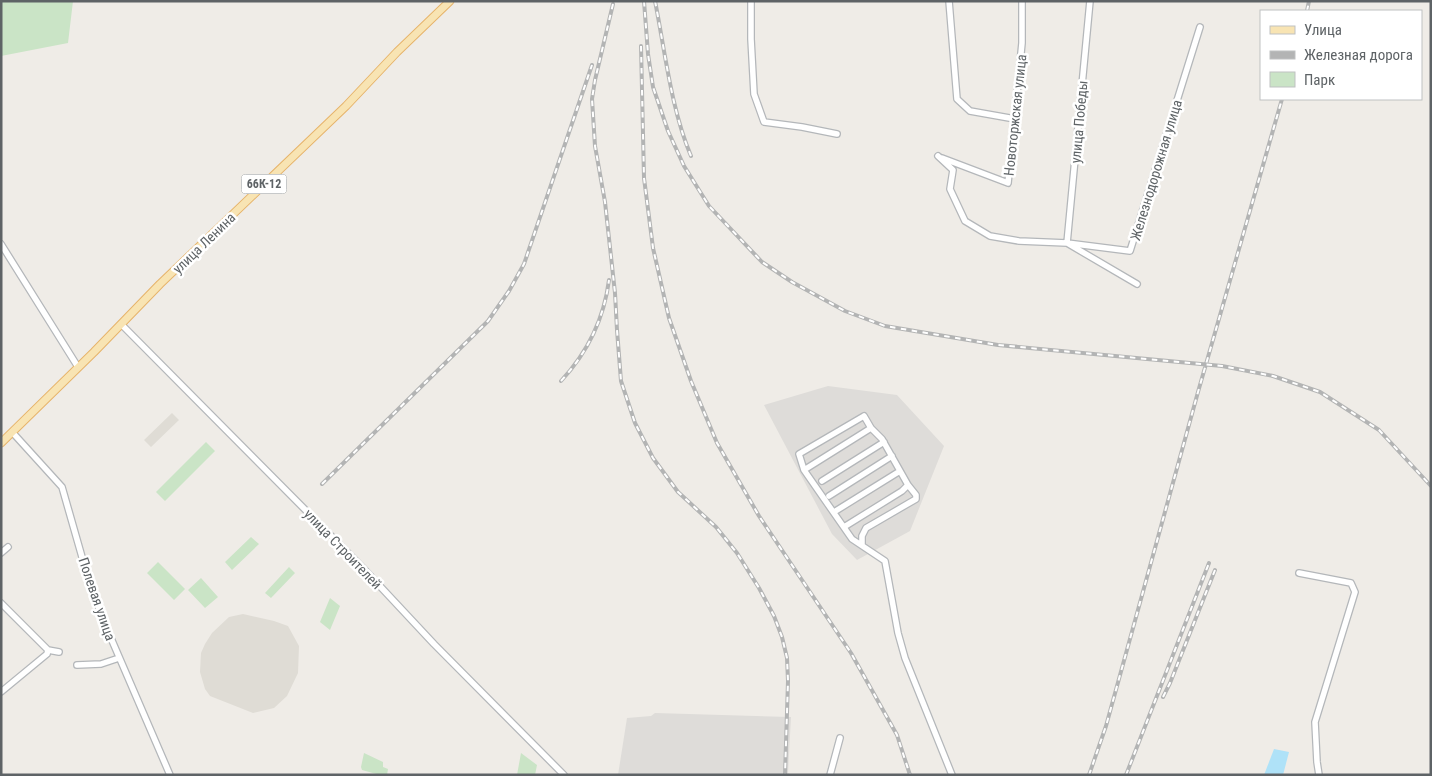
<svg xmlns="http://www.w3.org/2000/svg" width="1432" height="776" font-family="'Roboto Condensed',sans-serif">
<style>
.industrial{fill:#dedcd9}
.education{fill:#dfdcd5}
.green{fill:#cae4c6}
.water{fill:#afe2f8}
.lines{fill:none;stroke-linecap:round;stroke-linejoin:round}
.minor-casing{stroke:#b4b7ba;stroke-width:8}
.major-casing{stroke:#e6b36a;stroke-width:9}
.minor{stroke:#fff;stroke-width:5.5}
.major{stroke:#f8e4b3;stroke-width:7}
.rail-casing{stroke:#b3b4b4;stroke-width:4}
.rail{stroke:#fff;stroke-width:2;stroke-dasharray:5.5;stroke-linecap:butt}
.labels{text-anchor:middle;stroke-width:5;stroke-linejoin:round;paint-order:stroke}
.shield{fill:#fff;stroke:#8e9294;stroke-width:1}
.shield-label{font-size:12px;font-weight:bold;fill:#5e6366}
.street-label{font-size:14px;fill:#5e6366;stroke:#fff}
</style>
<rect width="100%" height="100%" fill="#efece7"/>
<!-- industrial -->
<path class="industrial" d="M828,386L897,395L944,446L910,531L857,560L832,534L764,405Z
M655,713L791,717L788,773L791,775H618L627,718L651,716Z"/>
<!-- education -->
<path class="education" d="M172,413L179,420L151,447L144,440Z
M243,614L274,621L288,626L299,646L298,673L287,696L274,708L253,713L210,696L205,689L200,672L201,653L205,644L212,633L229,617Z"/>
<!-- green -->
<path class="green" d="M1,1H73L68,43L1,56Z
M206,442L215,451L165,501L156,492Z
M251,537L259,544L232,570L225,562Z
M158,562L185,589L174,600L147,573Z
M289,567L295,573L271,598L265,593Z
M201,578L218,597L205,608L188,590Z
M330,598L340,606L330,630L320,622Z
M364,753L383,762V767L388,769L387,775H380L362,770L361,767Z
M521,753L537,765L535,775H517Z"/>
<!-- water -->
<path class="water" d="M1274,749L1289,752L1283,775H1264Z"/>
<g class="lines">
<defs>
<path id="minor" d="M751,1V39L754,94L764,122L802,127L837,134
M949,1L957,99L970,111L1015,119
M1090,1L1067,243L1130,251L1200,27
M938,156L953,170L950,189L965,221L990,236L1019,241L1067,243L1137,284
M942,158L1008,183L1022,43V1
M1,244L78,367
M121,324L363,568L434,644L564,775
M13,433L62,487L82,557L101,615L170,775
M804,470L871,428
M822,481L884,442
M829,496L892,456
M834,512L900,471
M844,527L902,491L908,485L882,439L871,428L864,416L799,454L804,470L852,539L885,561L898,633L905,658L952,775
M862,545V536L866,528L916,499V495L908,485
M1,553L8,547
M1299,573L1351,583L1355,592L1315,722L1317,762L1319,775
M1,603L48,650L59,652
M77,665L101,664L119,658
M1,692L47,654L48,650
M830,775L840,738"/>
<path id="major" d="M1,443L94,352L160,284L346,106L397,52L450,1"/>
</defs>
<!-- minor casing -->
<use href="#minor" class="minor-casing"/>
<!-- major casing -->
<use href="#major" class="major-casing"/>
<!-- minor -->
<use href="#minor" class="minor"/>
<!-- major -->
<use href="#major" class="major"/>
<defs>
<path id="rail" d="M644,1L648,54L653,87L668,131L684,166L709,206L762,262L792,282L845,311L885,326L998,345L1222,366L1273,376L1320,392L1379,430L1431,486
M655,1C665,51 671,109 691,156
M613,4L595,80L592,99L595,146L605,202L615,293L617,330L621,381L635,423L653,458L678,492L716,527L737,553L759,588L774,616L782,637L787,658L788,681L785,775
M1307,11L1309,1
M641,46L644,178L653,248L669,318L691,381L717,443L759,516L851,653L897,735L910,775
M561,381C587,353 604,319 609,280
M322,484L488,321L509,291L524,264L592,65
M1163,697L1170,683L1215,570
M1089,775L1106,726L1198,392L1282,99
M1126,775L1209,563"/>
</defs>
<!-- rail casing -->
<use href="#rail" class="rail-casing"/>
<!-- rail -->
<use href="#rail" class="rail"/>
</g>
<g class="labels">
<!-- shield labels -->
<rect class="shield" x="241.5" y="174.5" width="45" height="19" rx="4"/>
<g class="shield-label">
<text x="264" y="188">66К-12</text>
</g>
<!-- street labels -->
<g class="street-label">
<text transform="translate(1015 115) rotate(-84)" y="5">Новоторжская улица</text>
<text transform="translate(1079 122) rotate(-85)" y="5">улица Победы</text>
<text transform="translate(1156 170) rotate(-73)" y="5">Железнодорожная улица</text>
<text transform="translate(204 243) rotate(-44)" y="5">улица Ленина</text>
<text transform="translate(343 549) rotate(46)" y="5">улица Строителей</text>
<text transform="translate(97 599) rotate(71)" y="5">Полевая улица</text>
</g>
</g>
<!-- border -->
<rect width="1432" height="776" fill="none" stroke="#5e6366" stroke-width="5"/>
<!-- legend -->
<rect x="1260" y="10" width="162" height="90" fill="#ffffff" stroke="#bfc1c2"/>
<rect x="1270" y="26" width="25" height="8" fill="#f8e4b3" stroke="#bfc1c2"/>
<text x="1304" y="35" font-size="15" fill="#5e6366">Улица</text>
<rect x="1270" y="51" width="25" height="8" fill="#b3b4b4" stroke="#bfc1c2"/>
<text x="1304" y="60" font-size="15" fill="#5e6366">Железная дорога</text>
<rect x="1270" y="72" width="25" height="15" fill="#cae4c6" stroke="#bfc1c2"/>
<text x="1304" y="85" font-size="15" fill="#5e6366">Парк</text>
</svg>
